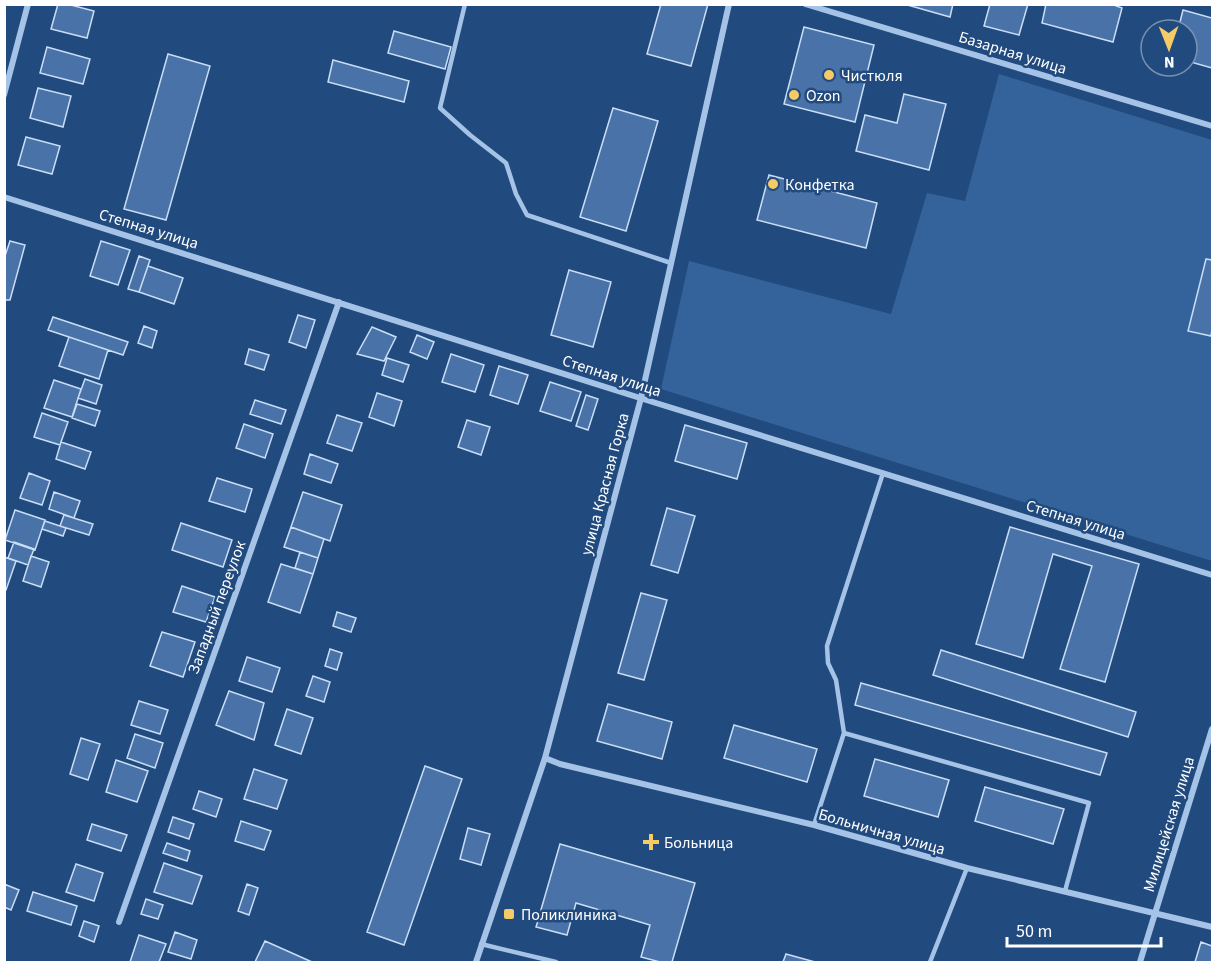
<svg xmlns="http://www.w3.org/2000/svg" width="1217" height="967" font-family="'Source Sans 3',sans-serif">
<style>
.green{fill:#34639c}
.building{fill:#4973a8;stroke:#c9ddf5;stroke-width:1.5}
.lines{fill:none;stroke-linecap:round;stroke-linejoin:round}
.service{stroke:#a5c3e7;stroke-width:4.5}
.minor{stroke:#a5c3e7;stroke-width:6}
.poi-dot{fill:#f4cb66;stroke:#214a7e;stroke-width:2}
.labels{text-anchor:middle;stroke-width:5;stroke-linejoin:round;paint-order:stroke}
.street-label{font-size:16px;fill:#fff;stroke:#214a7e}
.poi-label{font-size:16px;fill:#fff;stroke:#214a7e;text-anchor:start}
</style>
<rect width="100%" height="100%" fill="#214a7e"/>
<!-- green -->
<path class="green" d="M999,74L1212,140V561L661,389L689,261L891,314L927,193L965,201Z"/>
<!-- building -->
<path class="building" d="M58,4H67L94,11L87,38L51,29Z
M661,4H708L691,66L647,54Z
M904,4H953L950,17Z
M990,4H1028L1019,35L984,26Z
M1046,4H1111L1122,8L1113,42L1042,23Z
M1183,10L1212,18V68L1187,61V30H1178Z
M804,27L874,45L855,122L784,104Z
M394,31L451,47L445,69L388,53Z
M47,47L90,59L83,84L40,73Z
M168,54L210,66L166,220L124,209Z
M333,60L409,81L404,102L328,82Z
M38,88L71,96L63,127L30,118Z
M904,94L946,104L929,170L856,151L865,115L897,123Z
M613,108L658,121L626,231L580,217Z
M26,137L60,146L52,174L18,165Z
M769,175L877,203L866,248L757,220Z
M10,241L25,245L10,300H4V259Z
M101,241L130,250L118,285L90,276Z
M139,256L150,260L139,292L128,289Z
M1206,259L1212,260V330L1211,336L1188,331Z
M148,266L183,278L174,304L139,292Z
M569,270L611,282L593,347L551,335Z
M298,315L315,320L306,348L289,342Z
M53,317L128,342L123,355L48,330Z
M144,326L157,331L152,348L138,343Z
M372,327L396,337L384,361L357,354Z
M417,335L434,342L427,359L410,352Z
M69,337L108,350L99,379L59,366Z
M249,349L269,355L264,370L245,364Z
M451,354L484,365L475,392L442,382Z
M387,358L409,365L403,382L382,375Z
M499,366L528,375L518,404L490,395Z
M85,379L102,385L96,404L78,398Z
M54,380L81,389L72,417L44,408Z
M550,382L581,392L571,421L540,411Z
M377,393L402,401L394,426L369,417Z
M586,395L598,399L588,430L576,426Z
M255,400L286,410L281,424L250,414Z
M77,404L100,411L95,426L72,418Z
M42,413L68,422L60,445L34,437Z
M337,415L362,423L352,451L327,443Z
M467,420L490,427L481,455L458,447Z
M244,424L273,434L265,458L236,448Z
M685,425L747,443L737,479L675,461Z
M61,442L91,452L85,469L56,459Z
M310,454L338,464L331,483L304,474Z
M29,473L50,481L42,505L20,498Z
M217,478L252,489L245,512L209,501Z
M54,492L80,501L74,518L49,509Z
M303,492L342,505L330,541L291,527Z
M667,508L695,516L678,573L651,565Z
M15,510L45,520L35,550L5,540Z
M64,515L93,524L89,535L60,526Z
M45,521L66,528L63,536L42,529Z
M181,523L232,540L223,567L172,550Z
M291,527L324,539L318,558L284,547Z
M1010,527L1139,564L1105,682L1060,669L1092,566L1053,554L1023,658L976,644Z
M14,542L34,549L28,565L8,558Z
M300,552L318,558L313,574L295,568Z
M31,556L49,562L41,587L23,581Z
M4,557L16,561L6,590H4Z
M281,564L313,574L300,613L268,602Z
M182,586L215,597L206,622L173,612Z
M641,593L667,600L644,680L618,673Z
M337,612L356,618L351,632L333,626Z
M162,632L195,642L183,677L150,666Z
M330,649L342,653L337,670L325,666Z
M941,650L1136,712L1128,737L933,675Z
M247,657L280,668L272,692L239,681Z
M313,676L330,682L324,702L306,696Z
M861,683L1107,753L1100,775L855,705Z
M229,691L264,703L254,740L216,725Z
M139,701L168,710L160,734L131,725Z
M608,704L672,722L662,759L597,741Z
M287,709L313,718L301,754L275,745Z
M734,725L817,749L807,782L724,758Z
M135,734L163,743L155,768L127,758Z
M81,738L100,744L88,780L70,774Z
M875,759L949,780L938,817L864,796Z
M116,760L148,771L137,802L106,792Z
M425,766L462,779L404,945L367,932Z
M254,769L287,780L277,809L244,799Z
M985,787L1064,809L1053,844L975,821Z
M199,791L222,799L216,817L193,809Z
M173,817L194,824L189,839L168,832Z
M241,821L271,831L264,850L235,841Z
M92,824L127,835L121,851L87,840Z
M468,828L490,834L481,865L460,859Z
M167,843L190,851L187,861L163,853Z
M560,844L695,883L672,962H660L641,957L650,925L576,903L567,935L536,927Z
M164,863L202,876L192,904L154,892Z
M76,864L103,873L94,901L66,892Z
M4,884L19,890L11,910L4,907Z
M247,884L258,888L249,915L238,911Z
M33,892L77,906L71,925L27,911Z
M146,899L163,905L158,919L141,914Z
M84,921L99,926L94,942L79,936Z
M175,932L197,940L191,959L168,952Z
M139,935L166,944L159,962H130Z
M265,941L312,962H255Z
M1201,942L1212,946V962H1195Z
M786,954L815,962H783Z"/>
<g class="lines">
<!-- service -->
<path class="service" d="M465,4L440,108L470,135L506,163L516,194L527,215L671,263
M844,733L836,680L828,663L827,646L883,473
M814,825L844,733L1089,803L1065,891
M481,944L556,962
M930,962L967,868"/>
<!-- minor -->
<path class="minor" d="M805,4L1212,126
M4,95L28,4
M4,197L656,403L1212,575
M545,758L560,764L814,825L967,868L1212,927
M119,922L339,302
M476,962L545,758L641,398L729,4
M1140,962L1212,729"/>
</g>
<!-- markers -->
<g class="poi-dot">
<circle cx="829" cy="75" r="6"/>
<circle cx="794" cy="95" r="6"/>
<circle cx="773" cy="184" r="6"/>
<path d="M648 833h6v6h6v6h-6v6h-6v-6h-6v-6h6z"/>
<rect x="503" y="908" width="12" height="12" rx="3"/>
</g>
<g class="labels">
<!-- street labels -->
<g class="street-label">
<text transform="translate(1013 52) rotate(17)" y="6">Базарная улица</text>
<text transform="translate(149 228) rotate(17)" y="6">Степная улица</text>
<text transform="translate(612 375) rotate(18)" y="6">Степная улица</text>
<text transform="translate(604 484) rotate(-75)" y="6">улица Красная Горка</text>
<text transform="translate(1076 519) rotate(17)" y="6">Степная улица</text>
<text transform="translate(216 607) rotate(-70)" y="6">Западный переулок</text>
<text transform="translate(1168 824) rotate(-73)" y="6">Милицейская улица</text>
<text transform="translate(882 831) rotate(16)" y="6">Больничная улица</text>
</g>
<!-- poi labels -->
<g class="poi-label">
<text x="841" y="81">Чистюля</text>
<text x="806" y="101">Ozon</text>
<text x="785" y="190">Конфетка</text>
<text x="664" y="848">Больница</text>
<text x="521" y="920">Поликлиника</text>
</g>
</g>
<!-- border -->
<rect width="1217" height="967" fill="none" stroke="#ffffff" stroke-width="12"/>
<!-- north arrow -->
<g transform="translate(1169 48) rotate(179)"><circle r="28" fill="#214a7e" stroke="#7a92b2" stroke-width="1.5"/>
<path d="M0-4.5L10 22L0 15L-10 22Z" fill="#f4cb66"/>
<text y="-9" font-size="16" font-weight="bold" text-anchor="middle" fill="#ffffff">N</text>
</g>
<!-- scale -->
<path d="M1007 937v9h154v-9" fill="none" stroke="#ffffff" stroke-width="3"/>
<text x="1016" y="937" font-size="18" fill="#ffffff" stroke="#214a7e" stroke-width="4.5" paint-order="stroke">50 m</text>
</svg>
